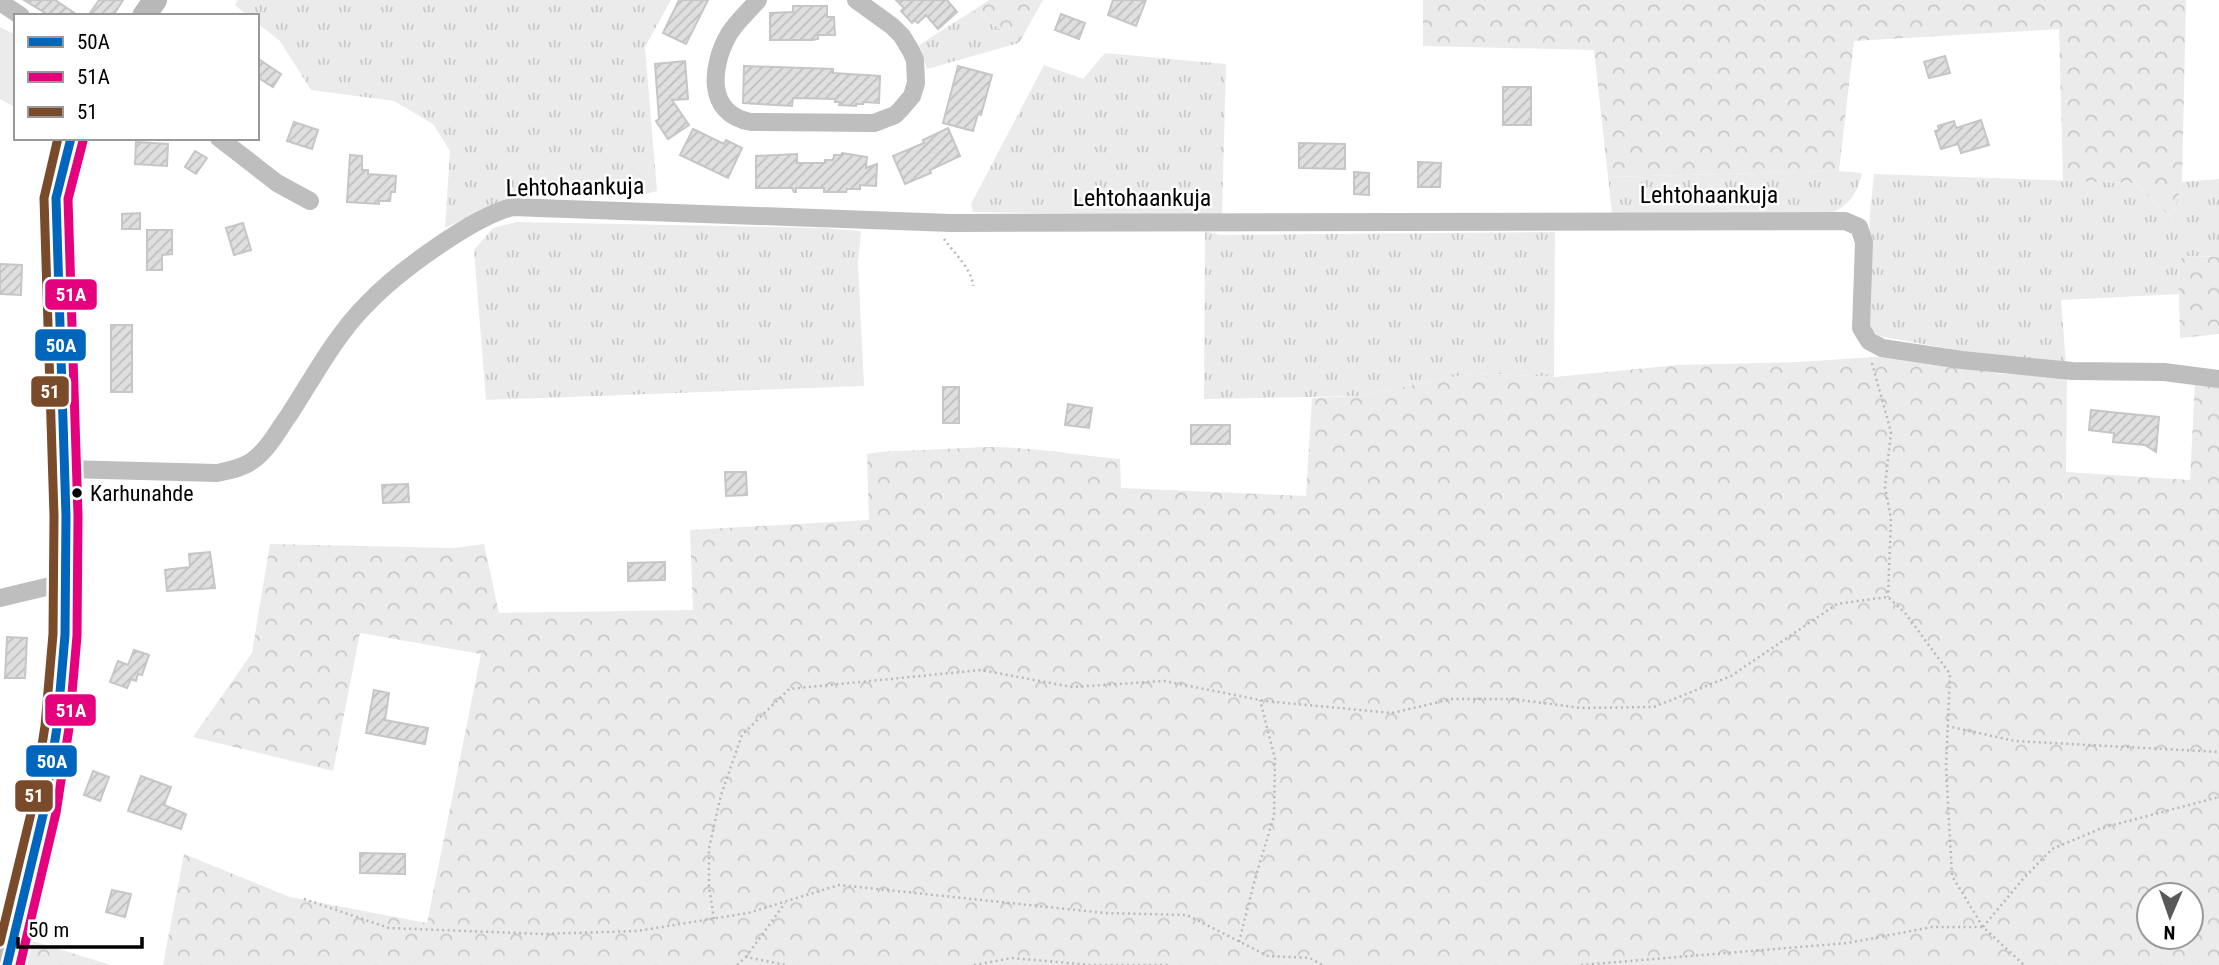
<svg xmlns="http://www.w3.org/2000/svg" width="2219" height="965" font-family="'Roboto Condensed',sans-serif">
<style>
.grass{fill:url(#grass-tufts)}
.forest{fill:url(#forest-crowns);fill-rule:evenodd}
.garden{fill:#ebebeb}
.building{fill:url(#building-hatch);stroke:#c6c6c6;stroke-width:2}
.lines{fill:none;stroke-linecap:round;stroke-linejoin:round}
.path{stroke:#b9b9b9;stroke-width:2.5;stroke-dasharray:2 3.5;stroke-linecap:butt}
.street{stroke:#bebebe;stroke-width:18}
.secondary{stroke:#b8b8b8;stroke-width:24}
.bus-1-casing{stroke:#fff;stroke-width:14}
.bus-2-casing{stroke:#fff;stroke-width:14}
.bus-3-casing{stroke:#fff;stroke-width:14}
.bus-1{stroke:#0065bd;stroke-width:9}
.bus-2{stroke:#e5007d;stroke-width:9}
.bus-3{stroke:#7a4b2a;stroke-width:9}
.bus-dot{fill:#000;stroke:#fff;stroke-width:2.5}
.labels{text-anchor:middle;stroke-width:5;stroke-linejoin:round;paint-order:stroke}
.bus-label{font-size:22px;fill:#000;stroke:#fff;text-anchor:start}
.street-label{font-size:24px;fill:#000;stroke:#fff}
.line-badge{stroke:#fff;stroke-width:2.5}
.badge-label{font-size:19px;text-anchor:middle;font-weight:bold;fill:#fff}
</style>
<defs>
<pattern id="grass-tufts" width="24" height="20" patternUnits="userSpaceOnUse" patternTransform="scale(1.75)"><rect width="24" height="20" fill="#ebebeb"/><path d="M3 7l-1-3M5 7V3M7 7l1-3M15 17l-1-3M17 17v-4M19 17l1-3" fill="none" stroke="#c8c8c8"/></pattern>
<pattern id="forest-crowns" width="20" height="18" patternUnits="userSpaceOnUse" patternTransform="scale(1.75)"><rect width="20" height="18" fill="#ebebeb"/><path d="M2 6a3 3 0 1 1 6 0M12 15a3 3 0 1 1 6 0" fill="none" stroke="#c8c8c8"/></pattern>
<pattern id="building-hatch" width="6" height="6" patternUnits="userSpaceOnUse" patternTransform="scale(1.75)"><rect width="6" height="6" fill="#dfdfdf"/><path d="M-1 1l2-2M0 6l6-6M5 7l2-2" fill="none" stroke="#bebebe"/></pattern>
</defs>
<rect width="100%" height="100%" fill="#fff"/>
<!-- grass -->
<path class="grass" d="M238,0H671L645,47L657,191L635,197L508,196L507,202L491,206L445,228L450,151L433,124L394,101L311,90L280,41L257,23V16H248L235,5Z
M974,10L1019,43L927,69L919,45Z
M1105,53L1226,64L1222,216L973,212L971,204L1044,65L1083,79Z
M1839,171L1862,173C1857,194 1851,203 1832,213L1612,214L1608,177Z
M1874,174L2134,183L2172,218L2182,182L2219,179V257L2186,256L2178,261L2179,294L2061,300L2066,365L1999,358L1879,336L1872,330L1868,320L1870,213Z
M517,222L823,228L861,231L858,263L864,386L486,400L474,250L493,228Z
M1205,231L1220,235L1555,232L1554,377L1473,373L1358,396L1204,399Z"/>
<!-- forest -->
<path class="forest" d="M989,0H1043L1019,43L974,10Z
M1423,0H2186L2182,182L2172,218L2134,183L2063,181L2059,29L1854,41L1839,171L1608,177L1594,50L1423,46Z
M2185,256L2219,257V334L2180,338L2178,261Z
M1889,356L2001,374L2067,376L2066,472L2190,480L2195,380L2219,385V965H163L184,854L290,897L427,923L481,654L360,633L333,771L193,737L252,653L270,544L454,548L484,544L499,613L693,610L690,530L869,520L867,454C887,450 906,451 926,450C950,449 973,447 996,447C1038,448 1079,455 1120,459L1121,488L1306,496L1312,398L1358,396L1473,373L1554,377L1678,365L1799,362ZM2149,895H2191V937H2149Z
M23,938L111,965H17Z"/>
<!-- garden -->
<path class="garden" d="M0,27L16,35V108L0,99Z"/>
<!-- building -->
<path class="building" d="M24,0H55L79,16H50Z
M99,0H123L113,16H88Z
M679,0H708L686,44L663,33Z
M896,0H947L957,12L938,29L926,15L918,23L914,20L912,23L901,11L904,8Z
M1113,0H1146L1136,26L1108,15Z
M793,6H827V17H834L835,35H818V39L812,40H770V13L793,12Z
M1061,14L1085,23L1079,39L1055,30Z
M1945,56L1950,73L1929,78L1924,62Z
M257,58L281,74L273,87L257,77Z
M685,61L688,99L672,100L689,125L668,139L656,121L659,119L655,64Z
M744,66L833,69V73L880,76L879,103L863,102V104H856V106L839,105L840,102H835V99L793,98L792,106L743,103Z
M958,66L992,75L981,115L978,114L973,131L943,123Z
M1503,87H1531V125H1503Z
M1981,120L1989,145L1961,153L1958,144L1941,149L1935,131L1939,130L1938,126L1954,121L1956,128Z
M294,122L318,130L312,149L287,141Z
M948,128L960,156L930,170L931,173L905,184L893,156L924,143L923,140Z
M693,129L724,144L726,140L742,148L728,178L680,155Z
M136,142L168,144L167,166L135,164Z
M1299,143L1345,144V169L1299,168Z
M195,151L207,158L196,174L185,167Z
M842,153L867,157L866,168L877,164L876,186L860,185V189H847L846,192H824V188H796V192H794L792,188H756V156L797,154V163H825V160H833L834,155H841Z
M350,155L362,156V170H368V174L396,176L395,192H391L390,201H379V204L347,202Z
M1418,162L1441,163L1440,187H1418Z
M1354,172L1369,173V195L1354,194Z
M140,213V229H122V214Z
M243,223L251,250L234,255L226,228Z
M147,230H172V254L162,255V270H147Z
M0,264L22,265L21,295L0,294Z
M111,325H132V392H111Z
M943,387H959V423H943Z
M1068,404L1092,408L1089,428L1065,425Z
M2091,410L2159,417L2156,452L2145,445L2113,442L2114,433L2089,430Z
M1191,425H1230V444H1191Z
M725,472H746L747,495L726,496Z
M408,484L409,502L383,503L382,485Z
M210,552L215,588L167,591L165,570L190,567L189,554Z
M665,562V580L628,581V563Z
M7,637L27,638L25,678H5Z
M134,650L149,655L142,675L138,674L136,681L131,679L127,688L110,682L118,661L128,665Z
M374,690L389,693L385,720L428,728L425,744L366,733Z
M93,771L109,777L100,801L84,795Z
M141,776L171,787L164,805L186,814L181,829L128,811Z
M360,853L405,854V874L360,873Z
M112,890L131,894L125,917L106,912Z"/>
<g class="lines">
<!-- path -->
<path class="path" d="M944,239C954,253 972,269 973,286
M1872,363L1891,432L1885,487L1891,519L1888,597
M1947,726L2015,741L2219,752
M304,899L389,928L543,934L637,931L748,913L839,885L1105,913L1187,915L1268,956L1310,958L1322,965
M714,919L709,886V848L721,795L742,735L789,689L981,670L1072,687L1164,681L1265,701L1392,713L1452,699H1513L1581,708L1654,707L1731,676L1837,604L1888,597L1906,614L1950,674L1946,766L1952,876L1983,927L2024,965
M1983,927L2023,879L2052,849L2102,828L2219,797
M1239,942L1255,879L1274,816L1275,759L1260,700
M746,957L785,903
M737,965L746,957L786,965
M974,965L1012,958L1091,965H1168
M1581,965L1848,943L1932,927H1983"/>
<!-- street -->
<path class="street" d="M758,0C749,11 737,21 729,34C711,65 705,114 751,122L874,123L895,115L901,109L912,96L916,83L915,60L911,51L902,36L892,26L856,0
M0,2L21,16
M219,138L277,183L310,201
M65,469L217,473C230,470 242,468 252,461C268,450 278,430 289,415C313,378 335,336 366,305C396,273 471,218 512,207L951,223L1845,221L1859,227L1864,242L1861,328L1869,341L1882,348L1962,360L2072,371L2164,372L2219,379
M0,598L67,582"/>
<!-- secondary -->
<path class="secondary" d="M144,16L155,0
M7,965L44,811L57,727L65,635L66,516L56,198L63,165L71,138"/>
<defs>
<path id="bus-1" d="M7,965L44,811L57,727L65,635L66,516L56,198L71,138"/>
<path id="bus-2" d="M20,965L56,813L69,728L77,636L78,516L68,199L83,141"/>
<path id="bus-3" d="M0,942L32,809L45,726L53,634L54,516L44,198L58,138"/>
</defs>
<!-- bus-1 casing -->
<use href="#bus-1" class="bus-1-casing"/>
<!-- bus-2 casing -->
<use href="#bus-2" class="bus-2-casing"/>
<!-- bus-3 casing -->
<use href="#bus-3" class="bus-3-casing"/>
<!-- bus-1 -->
<use href="#bus-1" class="bus-1"/>
<!-- bus-2 -->
<use href="#bus-2" class="bus-2"/>
<!-- bus-3 -->
<use href="#bus-3" class="bus-3"/>
</g>
<!-- markers -->
<circle class="bus-dot" cx="77" cy="493" r="6"/>
<g class="labels">
<!-- bus labels -->
<g class="bus-label">
<text x="90" y="501">Karhunahde</text>
</g>
<!-- street labels -->
<g class="street-label">
<text transform="translate(575 187) rotate(-1)" y="8">Lehtohaankuja</text>
<text x="1709" y="203">Lehtohaankuja</text>
<text x="1142" y="206">Lehtohaankuja</text>
</g>
</g>
<g class="line-badge">
<rect x="44" y="278" width="54" height="33" rx="7" fill="#e5007d"/>
<rect x="34" y="328" width="53" height="34" rx="7" fill="#0065bd"/>
<rect x="30" y="375" width="40" height="33" rx="7" fill="#7a4b2a"/>
<rect x="44" y="693" width="53" height="34" rx="7" fill="#e5007d"/>
<rect x="25" y="744" width="53" height="34" rx="7" fill="#0065bd"/>
<rect x="14" y="779" width="40" height="34" rx="7" fill="#7a4b2a"/>
</g>
<g class="badge-label">
<text x="71" y="301">51A</text>
<text x="61" y="352">50A</text>
<text x="50" y="398">51</text>
<text x="71" y="717">51A</text>
<text x="52" y="768">50A</text>
<text x="34" y="802">51</text>
</g>
<!-- legend -->
<rect x="14" y="14" width="245" height="126" fill="#ffffff" stroke="#999999" stroke-width="2"/>
<rect x="28" y="37" width="35" height="10" fill="#0065bd" stroke="#999999" stroke-width="2"/>
<text x="77" y="49" font-size="21" fill="#000000">50A</text>
<rect x="28" y="72" width="35" height="10" fill="#e5007d" stroke="#999999" stroke-width="2"/>
<text x="77" y="84" font-size="21" fill="#000000">51A</text>
<rect x="28" y="107" width="35" height="10" fill="#7a4b2a" stroke="#999999" stroke-width="2"/>
<text x="77" y="119" font-size="21" fill="#000000">51</text>
<!-- north arrow -->
<g transform="translate(2170 916) rotate(182)"><circle r="33" fill="#ffffff" stroke="#999999" stroke-width="2"/>
<path d="M0-5L12 26L0 18L-12 26Z" fill="#595959"/>
<text y="-10" font-size="19" font-weight="bold" text-anchor="middle" fill="#000000">N</text>
</g>
<!-- scale -->
<path d="M18 937v10h124v-10" fill="none" stroke="#000000" stroke-width="3.5"/>
<text x="28" y="937" font-size="21" fill="#000000" stroke="#ffffff" stroke-width="5" paint-order="stroke">50 m</text>
</svg>
